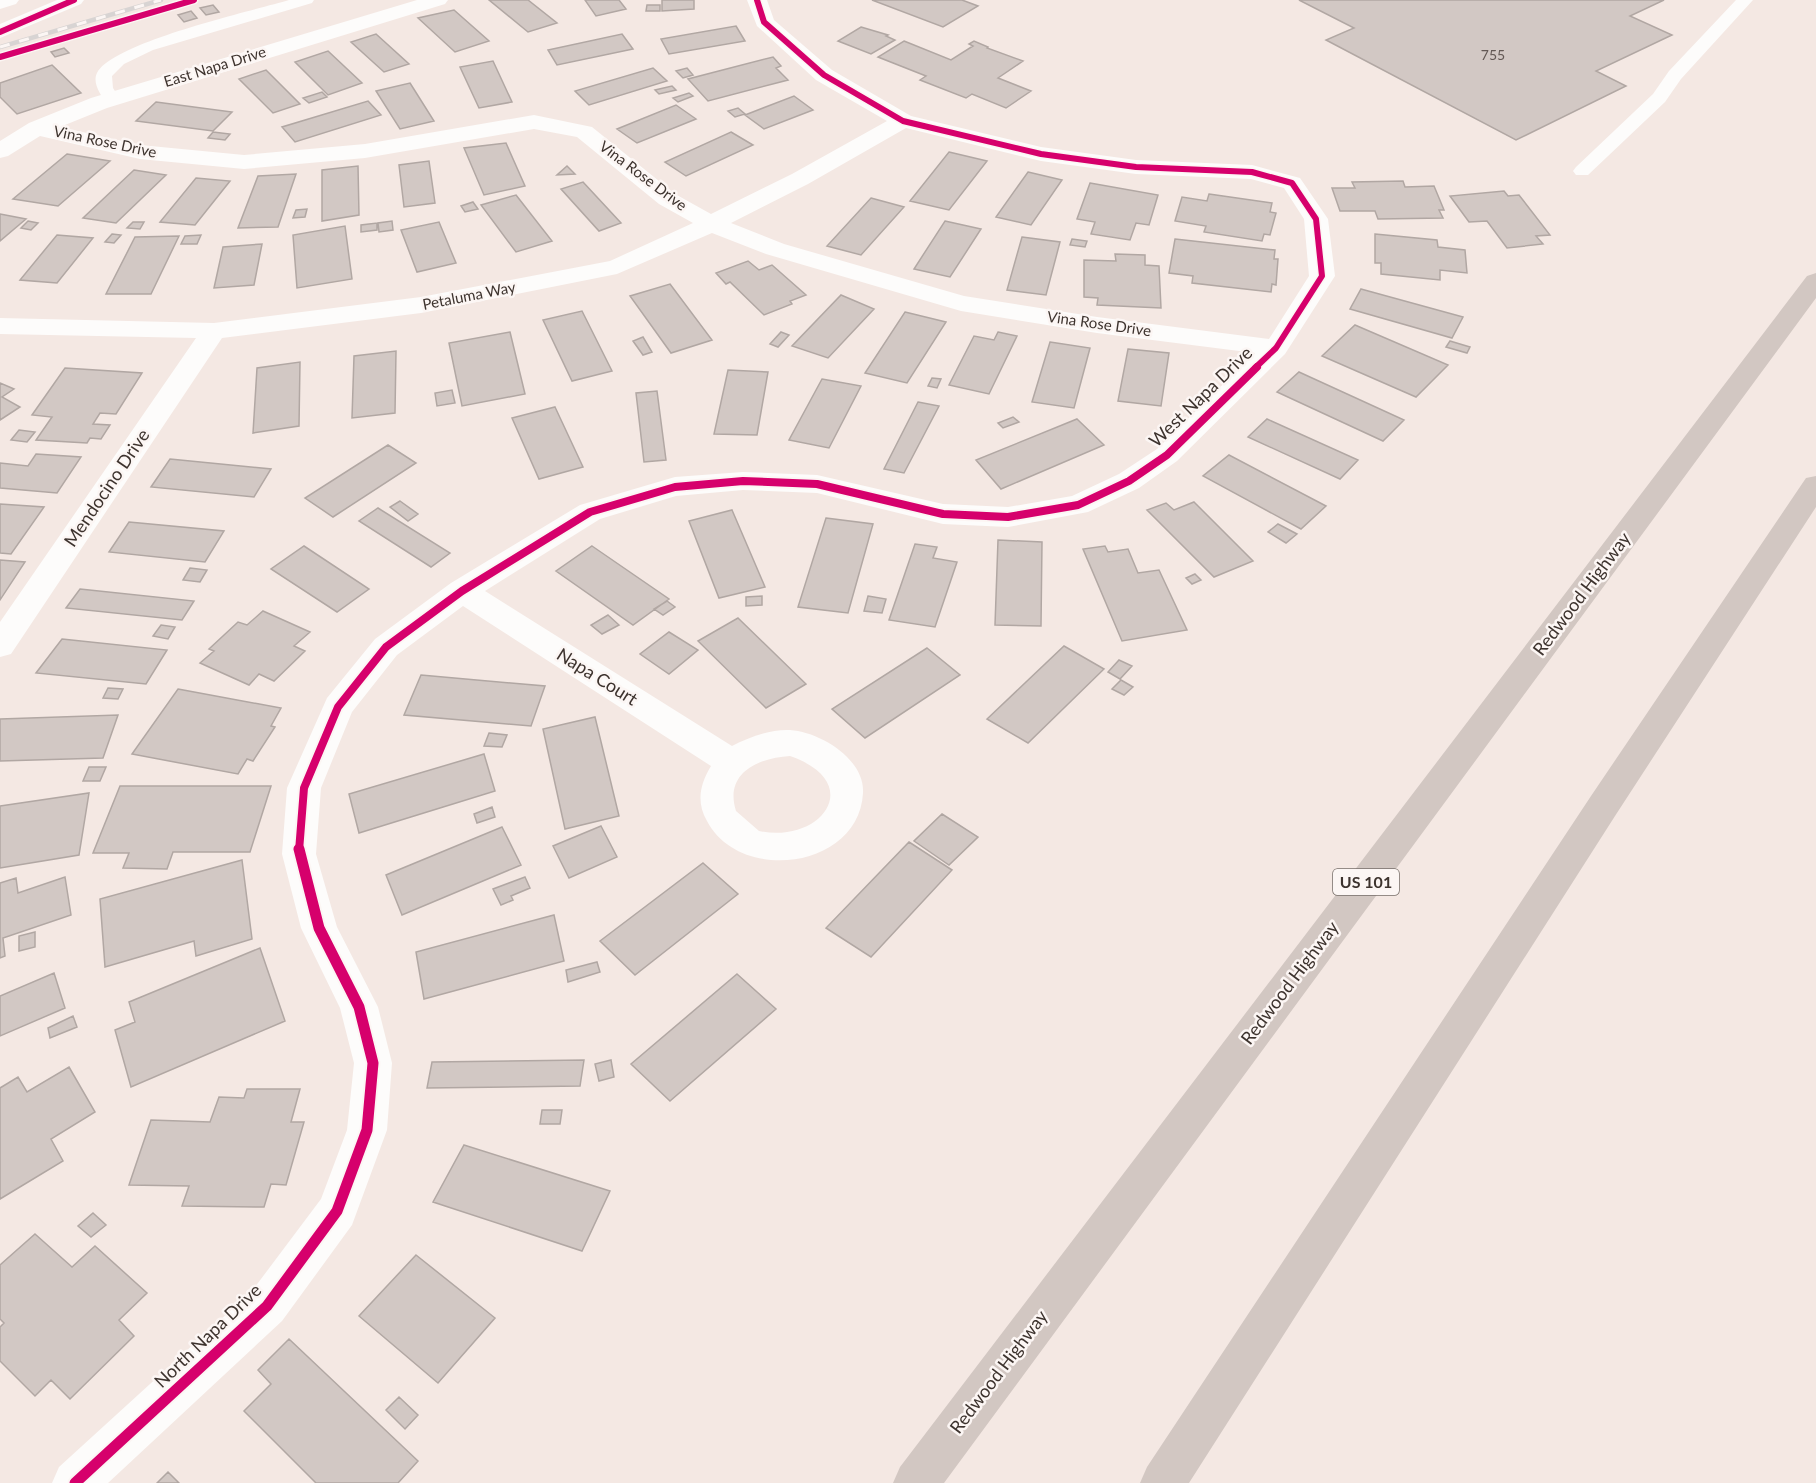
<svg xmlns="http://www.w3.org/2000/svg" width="1816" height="1483" font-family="Lato,sans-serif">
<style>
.building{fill:#d2c8c4;stroke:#b1a7a3;stroke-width:1.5}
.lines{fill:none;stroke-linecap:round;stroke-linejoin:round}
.lane{fill:#fdfcfb;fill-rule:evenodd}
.street{fill:#fdfcfb;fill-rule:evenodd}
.secondary{fill:#fdfcfb;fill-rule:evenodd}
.highway{fill:#d2c7c2;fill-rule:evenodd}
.rail-casing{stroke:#d8d4d3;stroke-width:4.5}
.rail{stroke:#fcf6f4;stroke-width:3;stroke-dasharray:10;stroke-linecap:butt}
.cycleway-far2-casing{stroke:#fcf6f4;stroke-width:9}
.cycleway-far1-casing{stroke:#fcf6f4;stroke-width:12}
.cycleway-casing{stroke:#fcf6f4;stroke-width:15}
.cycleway-far2{stroke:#d6006c;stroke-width:6}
.cycleway-far1{stroke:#d6006c;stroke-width:8}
.cycleway{stroke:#d6006c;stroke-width:11}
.labels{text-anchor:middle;stroke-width:5;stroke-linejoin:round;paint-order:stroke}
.far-number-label{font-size:14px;fill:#625854}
.far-street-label{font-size:15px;fill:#3d332e;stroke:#fcf6f4}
.shield{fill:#fcf6f4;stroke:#766e69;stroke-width:1.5}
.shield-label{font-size:16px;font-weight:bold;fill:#3d332e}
.street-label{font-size:18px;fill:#3d332e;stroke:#fcf6f4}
</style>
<rect width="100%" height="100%" fill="#f4e8e3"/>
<!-- building -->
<path class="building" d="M489,0H528L557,23L528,32Z
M585,0H619L626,9L596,16Z
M662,0H694V9L662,11Z
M872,0H962L978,6L943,27Z
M1299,0H1664L1630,16L1672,35L1596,71L1626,86L1516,140L1326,40L1354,28Z
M213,5L219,12L206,15L200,8Z
M647,5H660V11H646Z
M454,10L489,41L455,52L418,18Z
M191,11L197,18L184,22L178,15Z
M736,26L745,41L669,54L661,39Z
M861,27L888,35L886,36L895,40L871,54L838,41Z
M376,34L409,64L384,72L351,42Z
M622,34L633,49L557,65L548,50Z
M904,41L951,60L973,46L969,44L974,41L988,47L987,48L1023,61L998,78L1031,91L1006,108L972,94L966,98L920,80L926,76L878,57Z
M64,48L69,53L55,57L51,52Z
M328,51L362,83L328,95L295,62Z
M773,57L781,66L776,68L788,80L708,101L688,79Z
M493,61L512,102L479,108L460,67Z
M52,65L81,93L17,114L0,97V83Z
M653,68L667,81L589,105L575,91Z
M687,68L693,75L683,78L676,71Z
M266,70L300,104L273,113L239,79Z
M410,83L434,121L400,129L376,91Z
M672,86L676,90L659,94L655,90Z
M322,92L327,97L309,103L303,98Z
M689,93L693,96L678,102L673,98Z
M794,96L813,110L764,129L745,115Z
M368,101L381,115L295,142L282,127Z
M156,102L232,112L213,131L136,121Z
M676,105L696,119L637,143L617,129Z
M738,108L745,114L735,117L728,111Z
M213,132L230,134L225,140L208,138Z
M731,132L753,145L686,176L665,162Z
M506,143L525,186L484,195L464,148Z
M949,152L987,161L949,210L910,201Z
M67,154L110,161L58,206L13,199Z
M429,161L435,203L404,207L399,165Z
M358,166L359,215L322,221V170Z
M567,166L575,174L557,175Z
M134,170L166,175L116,223L83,218Z
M1028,172L1062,180L1031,225L996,217Z
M296,174L278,227L238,228L258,176Z
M196,178L230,181L195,225L160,222Z
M1403,181L1405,187L1434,186L1444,210H1439L1443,218L1378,219L1375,211H1340L1332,188H1355L1352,182Z
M583,182L621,223L599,231L561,189Z
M1090,183L1158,195L1149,225L1136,223L1130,240L1091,234L1095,222L1077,219Z
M1504,191L1508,196L1519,195L1550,235L1536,236L1543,244L1507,248L1487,221L1469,222L1450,196Z
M1209,194L1272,203L1270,212L1276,213L1270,235L1264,234L1262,241L1204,232L1206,226L1175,221L1182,197L1207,201Z
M516,195L552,241L516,252L481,205Z
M871,198L904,207L861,255L827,246Z
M473,202L478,209L465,212L461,206Z
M307,209L305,217L293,218L296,210Z
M0,214L26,219L0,241Z
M28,221L38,223L31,230L21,228Z
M392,221L393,230L379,232L378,223Z
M945,221L981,229L950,277L914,269Z
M133,222H144L140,229L127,228Z
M439,222L456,263L417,272L401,230Z
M377,223V230L361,232V225Z
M345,226L352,279L297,288L293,235Z
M112,234L121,235L114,243L105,242Z
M1375,234L1437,240L1438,247L1465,250L1467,273L1440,270V280L1381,274V263H1375Z
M57,235L93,238L57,283L20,280Z
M201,235L197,244H181L185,236Z
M179,236L151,294H106L135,237Z
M1022,237L1060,242L1046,295L1007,290Z
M1072,239L1087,241L1085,247L1070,245Z
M1175,239L1275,250L1274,259H1278L1276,285L1272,284L1271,292L1192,283L1193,276L1169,273Z
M262,244L254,285L214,288L223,247Z
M1115,254L1145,255V265L1159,266L1161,308L1097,305L1098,298L1084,297V260L1116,261Z
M748,261L759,270L772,265L806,295L790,301L792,304L764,315L730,282L726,284L716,273Z
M670,284L712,340L671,353L630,296Z
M1361,289L1463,317L1452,338L1350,309Z
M841,295L874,309L828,358L792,346Z
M582,311L612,371L572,381L543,320Z
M905,312L946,322L907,383L865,373Z
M1355,325L1448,365L1416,397L1322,356Z
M510,332L525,394L462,406L449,343Z
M781,332L789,335L778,347L770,344Z
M998,332L1017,336L989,394L949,385L974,336L994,340Z
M643,337L652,352L643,355L633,341Z
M1450,341L1470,347L1467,353L1446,347Z
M1050,342L1090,348L1074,408L1032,402Z
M1128,349L1169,353L1161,406L1118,401Z
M396,351L395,413L352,418L354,356Z
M300,362L299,426L253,433L257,368Z
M65,368L142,373L116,414L100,413L93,424L110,425L101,439L90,438L87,443L36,440L52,417L32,415Z
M728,370L768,372L757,435L714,434Z
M1299,372L1404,420L1383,441L1277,392Z
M932,378L941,379L937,388L928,386Z
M822,379L861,386L829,448L789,440Z
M0,383L14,389L2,397L20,407L0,420Z
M452,390L455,403L437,406L435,393Z
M657,391L666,460L644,462L636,393Z
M918,402L939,406L904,473L884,469Z
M555,407L583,467L539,479L512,418Z
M1013,417L1019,422L1003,428L998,423Z
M1077,419L1104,445L1001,489L976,460Z
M1267,419L1358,460L1340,479L1248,437Z
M19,430L35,432L27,442L11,440Z
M388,445L416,463L333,517L305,498Z
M36,454L81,457L57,493L0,488V463L28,466Z
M1229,455L1326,506L1301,529L1203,476Z
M170,459L271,469L254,497L151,487Z
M400,501L418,514L408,521L390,507Z
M1194,502L1253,561L1214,577L1147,510L1166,503L1174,510Z
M0,504L44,507L11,554L0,553Z
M378,508L450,553L431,567L359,521Z
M732,510L765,587L719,598L689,521Z
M826,518L873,524L848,613L798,607Z
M129,522L224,531L205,562L109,552Z
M1278,524L1297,534L1286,543L1268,532Z
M998,540L1042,542L1041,626L995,625Z
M915,544L937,547L933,558L957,562L935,627L889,620Z
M304,546L369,589L337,612L271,569Z
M592,546L669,599L633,625L556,571Z
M1105,546L1108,552L1128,549L1138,573L1159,570L1187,630L1122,641L1083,549Z
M0,560L25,562L0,600Z
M190,568L207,570L200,582L183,580Z
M1195,574L1201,580L1192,584L1186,578Z
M80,589L194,601L182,620L66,608Z
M762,596V605L746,606V597Z
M868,596L886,599L882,613L864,611Z
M667,601L675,607L663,615L654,609Z
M263,611L310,632L294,646L305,651L274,681L259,674L249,685L200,663L214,651L209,649L238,622L247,625Z
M608,615L619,625L602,634L591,625Z
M738,618L806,684L766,708L698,641Z
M161,625L175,627L168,639L153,636Z
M669,632L698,650L669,674L640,654Z
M62,639L167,650L146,684L36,673Z
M1064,646L1104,669L1028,743L987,719Z
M927,648L960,675L865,738L832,709Z
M1119,660L1132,666L1120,679L1108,672Z
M421,675L545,686L531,726L404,715Z
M1121,680L1133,687L1124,695L1112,689Z
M108,688L123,689L118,699L103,698Z
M178,689L281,708L271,726L275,727L253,761L247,759L238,774L132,754Z
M118,715L103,758L0,761V719Z
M595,717L619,816L565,829L543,729Z
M489,733L507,735L502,747L484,746Z
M484,754L495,791L359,833L349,794Z
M89,767H106L100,781H83Z
M120,786H271L250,852H173L167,869L123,868L129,853H93Z
M89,793L79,855L0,868V806Z
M492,807L495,817L477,823L474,814Z
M942,814L978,837L949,865L914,841Z
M601,826L617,857L569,878L553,846Z
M502,827L521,865L402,915L386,875Z
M909,842L952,870L871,957L826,928Z
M242,860L252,939L196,956L194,941L105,967L100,899Z
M703,863L738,894L635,975L600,941Z
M65,877L71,915L3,938L5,956L0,958V883L16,878L18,893Z
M525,877L530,888L511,896L513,900L501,905L493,889Z
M554,915L564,961L424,999L416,952Z
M35,932V947L19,951V936Z
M260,948L285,1021L131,1087L115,1030L135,1022L129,1002Z
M597,962L600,972L568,982L566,970Z
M54,973L65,1008L0,1036V996Z
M737,974L776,1009L670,1101L631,1064Z
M73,1016L77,1027L50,1038L48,1028Z
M584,1060L580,1086L427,1088L432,1062Z
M611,1060L614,1077L599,1081L595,1064Z
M69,1067L95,1112L51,1139L63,1161L0,1199V1088L18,1077L27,1092Z
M247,1089H300L291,1122H304L286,1185L271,1184L264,1207L182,1206L189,1186L129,1185L151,1120L210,1122L219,1097L244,1098Z
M542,1110H562L560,1124H540Z
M464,1145L610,1191L582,1251L433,1202Z
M93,1213L106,1225L91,1237L78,1226Z
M35,1234L72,1267L95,1246L147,1293L119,1320L134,1336L70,1399L51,1380L35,1396L0,1361V1327L4,1323L0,1319V1265Z
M416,1255L495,1318L438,1383L359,1316Z
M289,1339L418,1461L398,1483H316L244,1411L271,1384L258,1370Z
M399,1397L418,1415L405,1429L386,1410Z
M168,1472L179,1483H157Z"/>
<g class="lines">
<!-- lane -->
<path class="lane" d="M289,0H314L312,3L153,50L124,64L112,76L113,88L120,99L118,103H106C101,95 92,83 97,73C113,42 252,11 289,0Z
M1736,0H1753L1681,79L1665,102L1588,175H1576L1573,171L1576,167L1653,94L1669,71Z"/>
<!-- street -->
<path class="street" d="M417,0H448L445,4L107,108L60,127L140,145L244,155L365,144L534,115L592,127L675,194L711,214L792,174L887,121L816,80L757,26L747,0H767L774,20L832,70L911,116L1041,147L1136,160L1252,165L1300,178L1328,219L1335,276L1285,354L1177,461L1139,488L1088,512L1008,527L943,524L817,493L743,490L676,496L600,519L485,591L732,746C749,737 771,729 790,730C820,732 865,759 863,793C859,869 740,884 707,821C696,802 700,784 711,766L463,606L397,655L352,712L321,788L316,854L337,927L378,1007L392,1063L387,1130L352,1225L282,1321L108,1483H52L59,1467L252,1291L321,1199L347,1130L354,1063L340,1008L301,928L282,854L287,788L327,698L375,639L451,583L580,505L675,477L743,472L817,475L943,504L1008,507L1072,496L1119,474L1157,449L1255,353L1097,333L961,311L766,254L712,233L617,274L421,313L222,338L11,654L0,657V622L196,338L0,334V318L214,323L421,297L610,261L693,223L659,204L577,137L534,129L365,158L244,169L140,159L40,136L8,156L0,158V141L29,123L91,98ZM906,128L1041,161L1136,174L1251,179L1284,188L1304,219L1309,276L1269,339L1097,317L964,296L784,244L731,223L808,184ZM790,756C867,783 821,844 759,831L736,811C724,773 758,758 790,756Z"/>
<!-- secondary -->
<path class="secondary" d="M0,0H19L16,4L0,9Z
M57,0H84L81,4L0,38V24Z"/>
<!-- highway -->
<path class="highway" d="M1816,273V298L944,1483H893L900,1467L1807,276Z
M1816,476V507L1615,816L1189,1483H1140L1147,1467L1591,796L1806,478Z"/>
<defs>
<path id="rail" d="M0,47L161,0"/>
</defs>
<!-- rail casing -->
<use href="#rail" class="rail-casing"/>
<!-- rail -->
<use href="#rail" class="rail"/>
<defs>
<path id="cycleway-far2" d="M757,0L764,22L824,75L903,121L1041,154L1136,167L1252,172L1292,183L1316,219L1322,276L1276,348L1255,368
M0,32L74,0
M0,57L194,0"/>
<path id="cycleway-far1" d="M299,851L304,788L338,707L386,647L462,591L590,512L675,487L743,481L817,484L943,514L1008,517L1078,505L1129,481L1167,455L1257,367"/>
<path id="cycleway" d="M75,1483L267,1306L337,1211L367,1130L373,1063L359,1007L319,928L299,849"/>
</defs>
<!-- cycleway-far2 casing -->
<use href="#cycleway-far2" class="cycleway-far2-casing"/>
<!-- cycleway-far1 casing -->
<use href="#cycleway-far1" class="cycleway-far1-casing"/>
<!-- cycleway casing -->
<use href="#cycleway" class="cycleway-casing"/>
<!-- cycleway-far2 -->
<use href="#cycleway-far2" class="cycleway-far2"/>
<!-- cycleway-far1 -->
<use href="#cycleway-far1" class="cycleway-far1"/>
<!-- cycleway -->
<use href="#cycleway" class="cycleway"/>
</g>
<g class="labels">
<!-- far-number labels -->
<g class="far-number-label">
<text x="1493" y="60">755</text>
</g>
<!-- far-street labels -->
<g class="far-street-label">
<text transform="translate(215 67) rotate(-17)" y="5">East Napa Drive</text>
<text transform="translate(105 142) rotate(12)" y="5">Vina Rose Drive</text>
<text transform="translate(643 176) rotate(37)" y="5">Vina Rose Drive</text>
<text transform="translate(469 296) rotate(-11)" y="5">Petaluma Way</text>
<text transform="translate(1099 324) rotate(8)" y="5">Vina Rose Drive</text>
</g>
<!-- shield labels -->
<rect class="shield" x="1333" y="869" width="66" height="26" rx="4.5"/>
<g class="shield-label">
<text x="1366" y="888">US 101</text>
</g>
<!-- street labels -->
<g class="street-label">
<text transform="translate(1201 397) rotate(-44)" y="6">West Napa Drive</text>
<text transform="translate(107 488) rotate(-56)" y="6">Mendocino Drive</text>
<text transform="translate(1582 594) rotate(-53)" y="6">Redwood Highway</text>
<text transform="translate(597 677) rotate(32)" y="6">Napa Court</text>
<text transform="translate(1290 983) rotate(-53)" y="6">Redwood Highway</text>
<text transform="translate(208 1336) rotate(-44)" y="6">North Napa Drive</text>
<text transform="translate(999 1372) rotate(-53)" y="6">Redwood Highway</text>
</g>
</g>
</svg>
